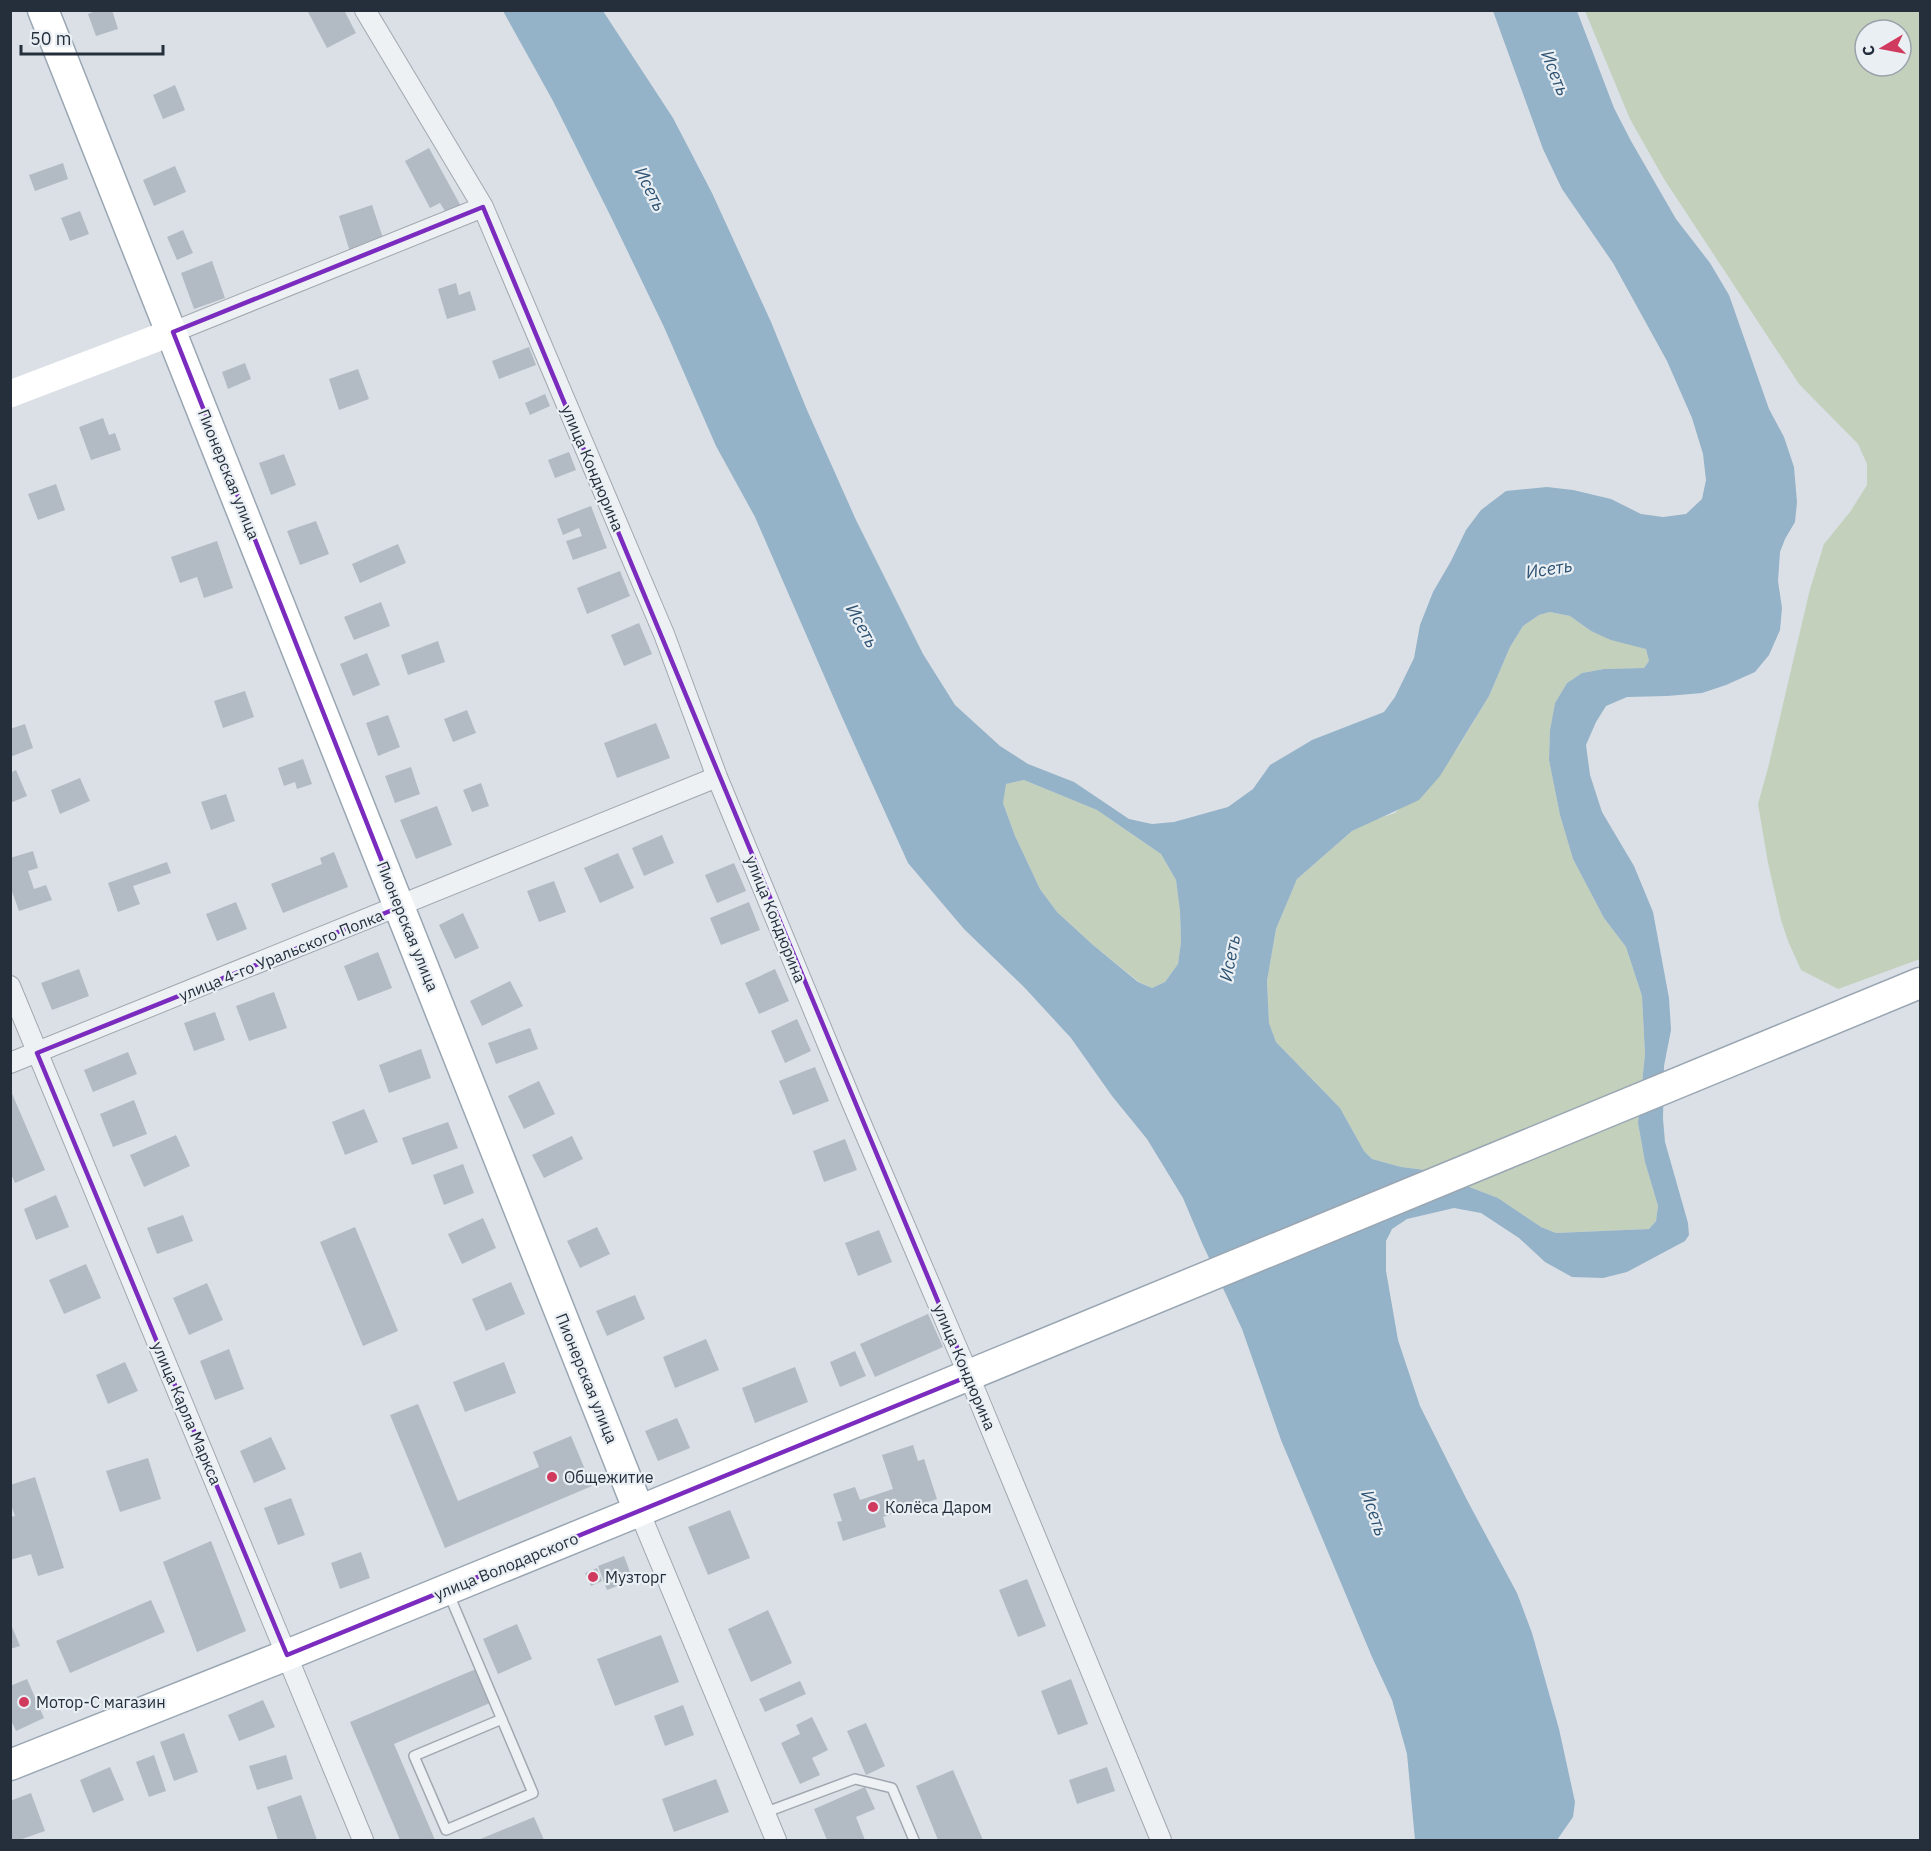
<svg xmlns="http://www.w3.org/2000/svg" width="1931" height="1851" font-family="'IBM Plex Sans',sans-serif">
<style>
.green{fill:#c3d0bc;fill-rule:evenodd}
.water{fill:#94b2c8;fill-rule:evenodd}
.building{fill:#b2bac3}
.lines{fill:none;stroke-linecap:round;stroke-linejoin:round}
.service-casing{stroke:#a1a7b0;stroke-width:12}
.minor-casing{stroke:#a1a7b0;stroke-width:22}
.primary-casing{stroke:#9aa6b2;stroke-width:33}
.service{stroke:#edf1f4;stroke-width:9}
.minor{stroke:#edf1f4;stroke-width:20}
.secondary{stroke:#fff;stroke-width:27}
.primary{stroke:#fff;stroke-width:30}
.marked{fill:none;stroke:#7b2cbf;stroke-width:4.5;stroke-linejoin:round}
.poi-dot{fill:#d13a5f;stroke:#eaeff4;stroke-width:2}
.labels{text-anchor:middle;stroke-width:4.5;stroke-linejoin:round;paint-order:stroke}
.street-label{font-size:16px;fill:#252f3c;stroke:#eaeff4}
.poi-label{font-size:16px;fill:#252f3c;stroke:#eaeff4;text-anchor:start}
.water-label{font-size:18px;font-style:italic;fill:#2e5271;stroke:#eaeff4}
</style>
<rect width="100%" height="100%" fill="#dbe0e6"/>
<!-- green -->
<path class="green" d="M1585,11H1920V959L1838,989L1801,970L1788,941L1781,920L1768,863L1758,804L1768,768L1810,589L1824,544L1850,512L1867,485V464L1858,444L1799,384L1664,179L1630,119ZM1865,30H1901V66H1865Z
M1550,612L1570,616L1591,631L1646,649L1649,661L1644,668L1604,669L1582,673L1567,683L1555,703L1550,730L1549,760L1560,815L1573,859L1604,918L1626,947L1642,996L1645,1054L1638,1123L1645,1162L1658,1206L1656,1221L1649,1229L1556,1233L1541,1227L1498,1198L1425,1170L1401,1167L1372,1159L1364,1151L1340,1108L1276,1042L1269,1023L1267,981L1276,929L1297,879L1352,831L1377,819L1395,813L1457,749L1489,696L1510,647L1523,626L1539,615Z
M1024,780L1097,810L1161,854L1176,880L1180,911L1181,942L1178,964L1165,982L1152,988L1139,982L1093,945L1057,912L1040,889L1015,836L1003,803L1005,784Z"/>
<!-- water -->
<path class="water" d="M503,11H603L673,118L712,193L771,322L807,410L856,520L923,654L955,705L1000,746L1028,764L1074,782L1129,819L1152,824L1174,822L1228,807L1253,789L1270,765L1292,752L1312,740L1384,712L1395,697L1414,658L1420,625L1433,592L1451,561L1466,530L1481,510L1506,491L1547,487L1573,490L1611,499L1641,514L1663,517L1686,514L1702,499L1706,480L1703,454L1692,418L1667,361L1613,263L1562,189L1543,149L1493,11H1577L1614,108L1631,141L1676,219L1710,263L1729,295L1769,409L1784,437L1794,467L1797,502L1795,522L1785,539L1780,552L1778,581L1782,608L1780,630L1769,655L1755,672L1726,685L1702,693L1667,696L1627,697L1606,706L1596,722L1586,745L1590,775L1602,812L1634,866L1653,912L1669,998L1671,1030L1664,1066L1663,1119L1665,1142L1688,1223L1689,1235L1685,1241L1627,1272L1603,1278L1572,1277L1545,1262L1519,1238L1481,1213L1454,1208L1407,1219L1392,1229L1386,1241V1271L1398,1340L1420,1406L1467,1500L1517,1593L1532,1633L1559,1729L1575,1802L1573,1817L1557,1840H1415L1407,1754L1392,1700L1372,1657L1281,1440L1242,1329L1202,1243L1183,1198L1147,1139L1112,1096L1071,1038L1024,987L964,929L908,863L842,717L755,517L716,446L664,327L612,219L553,101ZM1550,612L1570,616L1591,631L1611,640L1646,649L1649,661L1644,668L1604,669L1582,673L1567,683L1555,703L1550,730L1549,760L1560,815L1573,859L1604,918L1626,947L1642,996L1645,1054L1638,1123L1645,1162L1658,1206L1656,1221L1649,1229L1556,1233L1541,1227L1498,1198L1425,1170L1401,1167L1372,1159L1364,1151L1340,1108L1276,1042L1269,1023L1267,981L1276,929L1297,879L1352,831L1419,800L1440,776L1489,696L1510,647L1523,626L1539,615ZM1024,780L1097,810L1161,854L1176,880L1180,911L1181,942L1178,964L1165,982L1152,988L1138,982L1093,945L1057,912L1040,889L1015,836L1003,803L1006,784Z"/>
<!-- building -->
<path class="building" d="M98,10H112L118,29L96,36L88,14Z
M307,10H344L356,33L327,48Z
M175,85L185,110L163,119L153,95Z
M429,148L462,208L448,216L440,203L430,208L405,161Z
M63,163L68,179L35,191L29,175Z
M175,166L186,192L154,206L143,180Z
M372,205L384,241L350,252L339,216Z
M80,211L89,234L70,241L61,218Z
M183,230L193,253L177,260L167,237Z
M212,261L225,298L194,309L181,273Z
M456,283L459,295L470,291L476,310L447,319L438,289Z
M529,347L536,365L499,379L492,361Z
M245,363L251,379L228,389L222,372Z
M358,369L369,399L339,410L329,379Z
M545,394L550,406L530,415L525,403Z
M103,418L109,435L115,433L121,450L91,460L79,427Z
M569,452L576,470L555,478L548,460Z
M284,454L296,485L271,495L259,463Z
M56,484L65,510L38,520L28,494Z
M591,506L607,548L573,560L566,541L582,536L579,528L563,535L557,519Z
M316,521L329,554L300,565L287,531Z
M217,541L233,588L204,598L197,577L180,583L171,557Z
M398,544L406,563L360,583L352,564Z
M620,571L630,596L587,614L577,588Z
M381,602L390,626L354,640L344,617Z
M639,623L652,654L624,666L611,635Z
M438,641L445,662L408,675L401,655Z
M367,653L380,685L353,696L340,664Z
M245,691L254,717L223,728L214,701Z
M467,710L476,733L453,742L444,719Z
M388,715L400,747L378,756L366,723Z
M656,723L670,758L617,778L604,743Z
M25,724L33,748L10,757V729Z
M303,759L312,784L297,789L295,782L284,786L278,768Z
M411,767L420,794L395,803L385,776Z
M16,770L27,796L10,803V773Z
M80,778L90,801L60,814L51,790Z
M481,783L489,806L472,812L463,790Z
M226,794L235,821L211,830L201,802Z
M437,806L452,845L416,859L400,820Z
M662,835L674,863L644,876L632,848Z
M33,851L38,868L28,871L34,889L46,885L52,900L19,911L10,886V858Z
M334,852L348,887L283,913L271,884L322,864L320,858Z
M618,853L634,888L600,903L584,868Z
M167,862L171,873L133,886L140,904L118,912L108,883Z
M734,863L746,891L717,903L705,875Z
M554,881L566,912L539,922L527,891Z
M236,902L247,929L217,941L206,914Z
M749,902L760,930L721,945L710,918Z
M463,913L479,948L455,959L439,925Z
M378,952L392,988L358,1001L344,966Z
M79,969L89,996L52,1010L41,983Z
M775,969L789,1001L759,1014L745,983Z
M510,981L523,1006L482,1026L470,1001Z
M274,992L287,1028L249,1041L236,1006Z
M215,1012L225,1040L194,1051L184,1023Z
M797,1019L811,1051L785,1063L771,1031Z
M530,1028L538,1049L496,1064L488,1043Z
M421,1049L431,1078L389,1093L379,1065Z
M128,1052L137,1074L93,1092L84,1070Z
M815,1067L829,1101L793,1115L779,1081Z
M539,1081L555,1114L524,1129L508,1096Z
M10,1089L45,1170L15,1183L10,1172Z
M134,1100L147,1134L113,1147L100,1114Z
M364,1109L378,1142L345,1155L332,1122Z
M448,1122L458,1148L412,1165L402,1138Z
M176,1135L190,1166L144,1187L130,1155Z
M572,1136L583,1159L544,1178L532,1155Z
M845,1139L857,1170L824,1182L813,1151Z
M463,1164L474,1193L444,1205L433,1175Z
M56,1195L69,1227L36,1240L24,1209Z
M183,1215L193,1241L157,1254L147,1228Z
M483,1218L496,1248L462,1264L448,1234Z
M355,1227L398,1331L363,1346L320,1242Z
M597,1227L610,1254L580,1268L567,1241Z
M879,1230L892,1262L858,1276L845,1243Z
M86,1264L101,1298L64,1314L49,1280Z
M511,1282L525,1314L486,1331L472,1299Z
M207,1283L223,1320L189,1335L173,1298Z
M635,1295L645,1319L607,1336L596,1311Z
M928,1314L943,1347L875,1377L860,1344Z
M706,1339L719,1370L675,1388L663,1357Z
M229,1349L244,1389L215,1400L200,1361Z
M855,1351L866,1376L840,1387L830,1362Z
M125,1362L138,1391L108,1404L96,1375Z
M504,1362L516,1393L465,1412L453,1382Z
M795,1367L808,1402L755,1423L742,1388Z
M418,1404L458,1501L539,1467L533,1452L571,1436L592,1486L445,1548L390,1415Z
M677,1418L690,1448L658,1461L645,1431Z
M271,1437L286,1469L254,1483L240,1451Z
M913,1445L918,1461L924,1459L937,1499L883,1517L886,1527L843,1541L837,1522L842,1521L833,1494L855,1487L860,1500L893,1489L882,1455Z
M148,1458L161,1499L120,1512L106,1471Z
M35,1477L64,1568L38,1576L31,1554L10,1560V1517L15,1516L10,1502V1485Z
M291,1498L305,1535L278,1545L264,1508Z
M730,1510L750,1558L708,1575L688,1527Z
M211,1541L246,1631L197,1652L163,1562Z
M361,1552L370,1578L340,1589L331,1563Z
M624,1556L633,1580L607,1590L598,1566Z
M597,1568L602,1581L591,1586L585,1573Z
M1027,1579L1046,1626L1018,1637L999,1590Z
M151,1600L165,1632L70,1673L56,1641Z
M768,1610L792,1663L751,1682L728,1629Z
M10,1622L20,1646L10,1649Z
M517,1624L532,1659L498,1674L483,1639Z
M661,1635L679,1682L615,1706L597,1659Z
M476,1669L490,1703L394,1744L435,1840H400L350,1722Z
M27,1679L44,1718L16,1731L10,1718V1686Z
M1071,1679L1088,1724L1058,1735L1041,1691Z
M800,1681L806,1694L765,1712L759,1699Z
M263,1700L275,1727L239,1741L228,1715Z
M683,1705L694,1735L665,1746L654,1716Z
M812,1717L828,1750L812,1758L820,1775L800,1784L781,1743L800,1734L796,1725Z
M866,1723L885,1766L866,1775L847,1731Z
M184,1733L198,1772L174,1781L160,1742Z
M154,1755L166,1791L149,1797L136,1762Z
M286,1755L293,1779L257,1790L249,1766Z
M110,1767L124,1800L93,1813L80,1780Z
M1107,1767L1115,1791L1077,1804L1069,1780Z
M953,1770L983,1840H938L916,1786Z
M716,1779L729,1812L674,1832L662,1799Z
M865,1787L875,1809L856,1817L865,1840H827L814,1809Z
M31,1793L45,1831L19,1840H10V1801Z
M301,1795L317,1840H278L267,1807Z
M534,1817L544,1840H478Z"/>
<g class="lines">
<defs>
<path id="service" d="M448,1592L533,1793L446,1830L414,1756L502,1719
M764,1813L855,1779L892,1788L914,1840"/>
<path id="minor" d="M365,10L483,207L664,634L717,777L853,1105L969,1376L1161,1840
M173,332L483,207
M10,986L363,1840
M10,1063L717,777
M639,1511L776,1840"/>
<path id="primary" d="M43,10L639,1511
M10,1765L287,1655L639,1511L1920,983"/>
</defs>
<!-- service casing -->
<use href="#service" class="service-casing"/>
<!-- minor casing -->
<use href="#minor" class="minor-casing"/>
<!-- primary casing -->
<use href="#primary" class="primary-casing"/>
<!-- service -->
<use href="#service" class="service"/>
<!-- minor -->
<use href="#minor" class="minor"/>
<!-- secondary -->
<path class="secondary" d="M10,394L173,332"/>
<!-- primary -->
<use href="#primary" class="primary"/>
</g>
<!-- marked area -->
<path class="marked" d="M483,207L969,1376L287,1655L37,1053L400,907L173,332Z"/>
<!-- markers -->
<g class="poi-dot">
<circle cx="552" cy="1477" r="6"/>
<circle cx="873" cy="1507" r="6"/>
<circle cx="593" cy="1577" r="6"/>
<circle cx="24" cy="1702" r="6"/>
</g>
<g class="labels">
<!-- street labels -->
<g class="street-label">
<text transform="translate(593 468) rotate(67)" y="6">улица Кондюрина</text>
<text transform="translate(229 474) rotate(68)" y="6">Пионерская улица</text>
<text transform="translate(776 919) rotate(68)" y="6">улица Кондюрина</text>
<text transform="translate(408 926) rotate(68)" y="6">Пионерская улица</text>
<text transform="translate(281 955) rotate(-22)" y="6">улица 4-го Уральского Полка</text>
<text transform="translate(965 1367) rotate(67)" y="6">улица Кондюрина</text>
<text transform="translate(587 1378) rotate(68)" y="6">Пионерская улица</text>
<text transform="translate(187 1413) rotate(67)" y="6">улица Карла Маркса</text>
<text transform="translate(506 1566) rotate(-22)" y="6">улица Володарского</text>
</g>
<!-- poi labels -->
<g class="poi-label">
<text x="564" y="1483">Общежитие</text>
<text x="885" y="1513">Колёса Даром</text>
<text x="605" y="1583">Музторг</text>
<text x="36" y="1708">Мотор-С магазин</text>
</g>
<!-- water labels -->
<g class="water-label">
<text transform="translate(1555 73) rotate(68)" y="6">Исеть</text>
<text transform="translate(650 189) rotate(63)" y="6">Исеть</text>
<text transform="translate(1549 569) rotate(-9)" y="6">Исеть</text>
<text transform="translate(862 626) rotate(61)" y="6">Исеть</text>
<text transform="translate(1230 958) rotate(-79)" y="6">Исеть</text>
<text transform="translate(1374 1513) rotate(71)" y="6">Исеть</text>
</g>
</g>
<!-- border -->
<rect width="1931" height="1851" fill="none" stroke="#252f3c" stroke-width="24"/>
<!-- north arrow -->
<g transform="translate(1883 48) rotate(260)"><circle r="28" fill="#eaeff4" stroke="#9ba2aa" stroke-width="1.5"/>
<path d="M0-4.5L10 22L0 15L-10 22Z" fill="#d13a5f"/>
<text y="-9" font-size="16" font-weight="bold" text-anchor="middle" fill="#252f3c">С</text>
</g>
<!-- scale -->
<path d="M21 45v9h142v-9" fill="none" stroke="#252f3c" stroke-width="3"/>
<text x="30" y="45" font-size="18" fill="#252f3c" stroke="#eaeff4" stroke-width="4.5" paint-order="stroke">50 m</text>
</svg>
